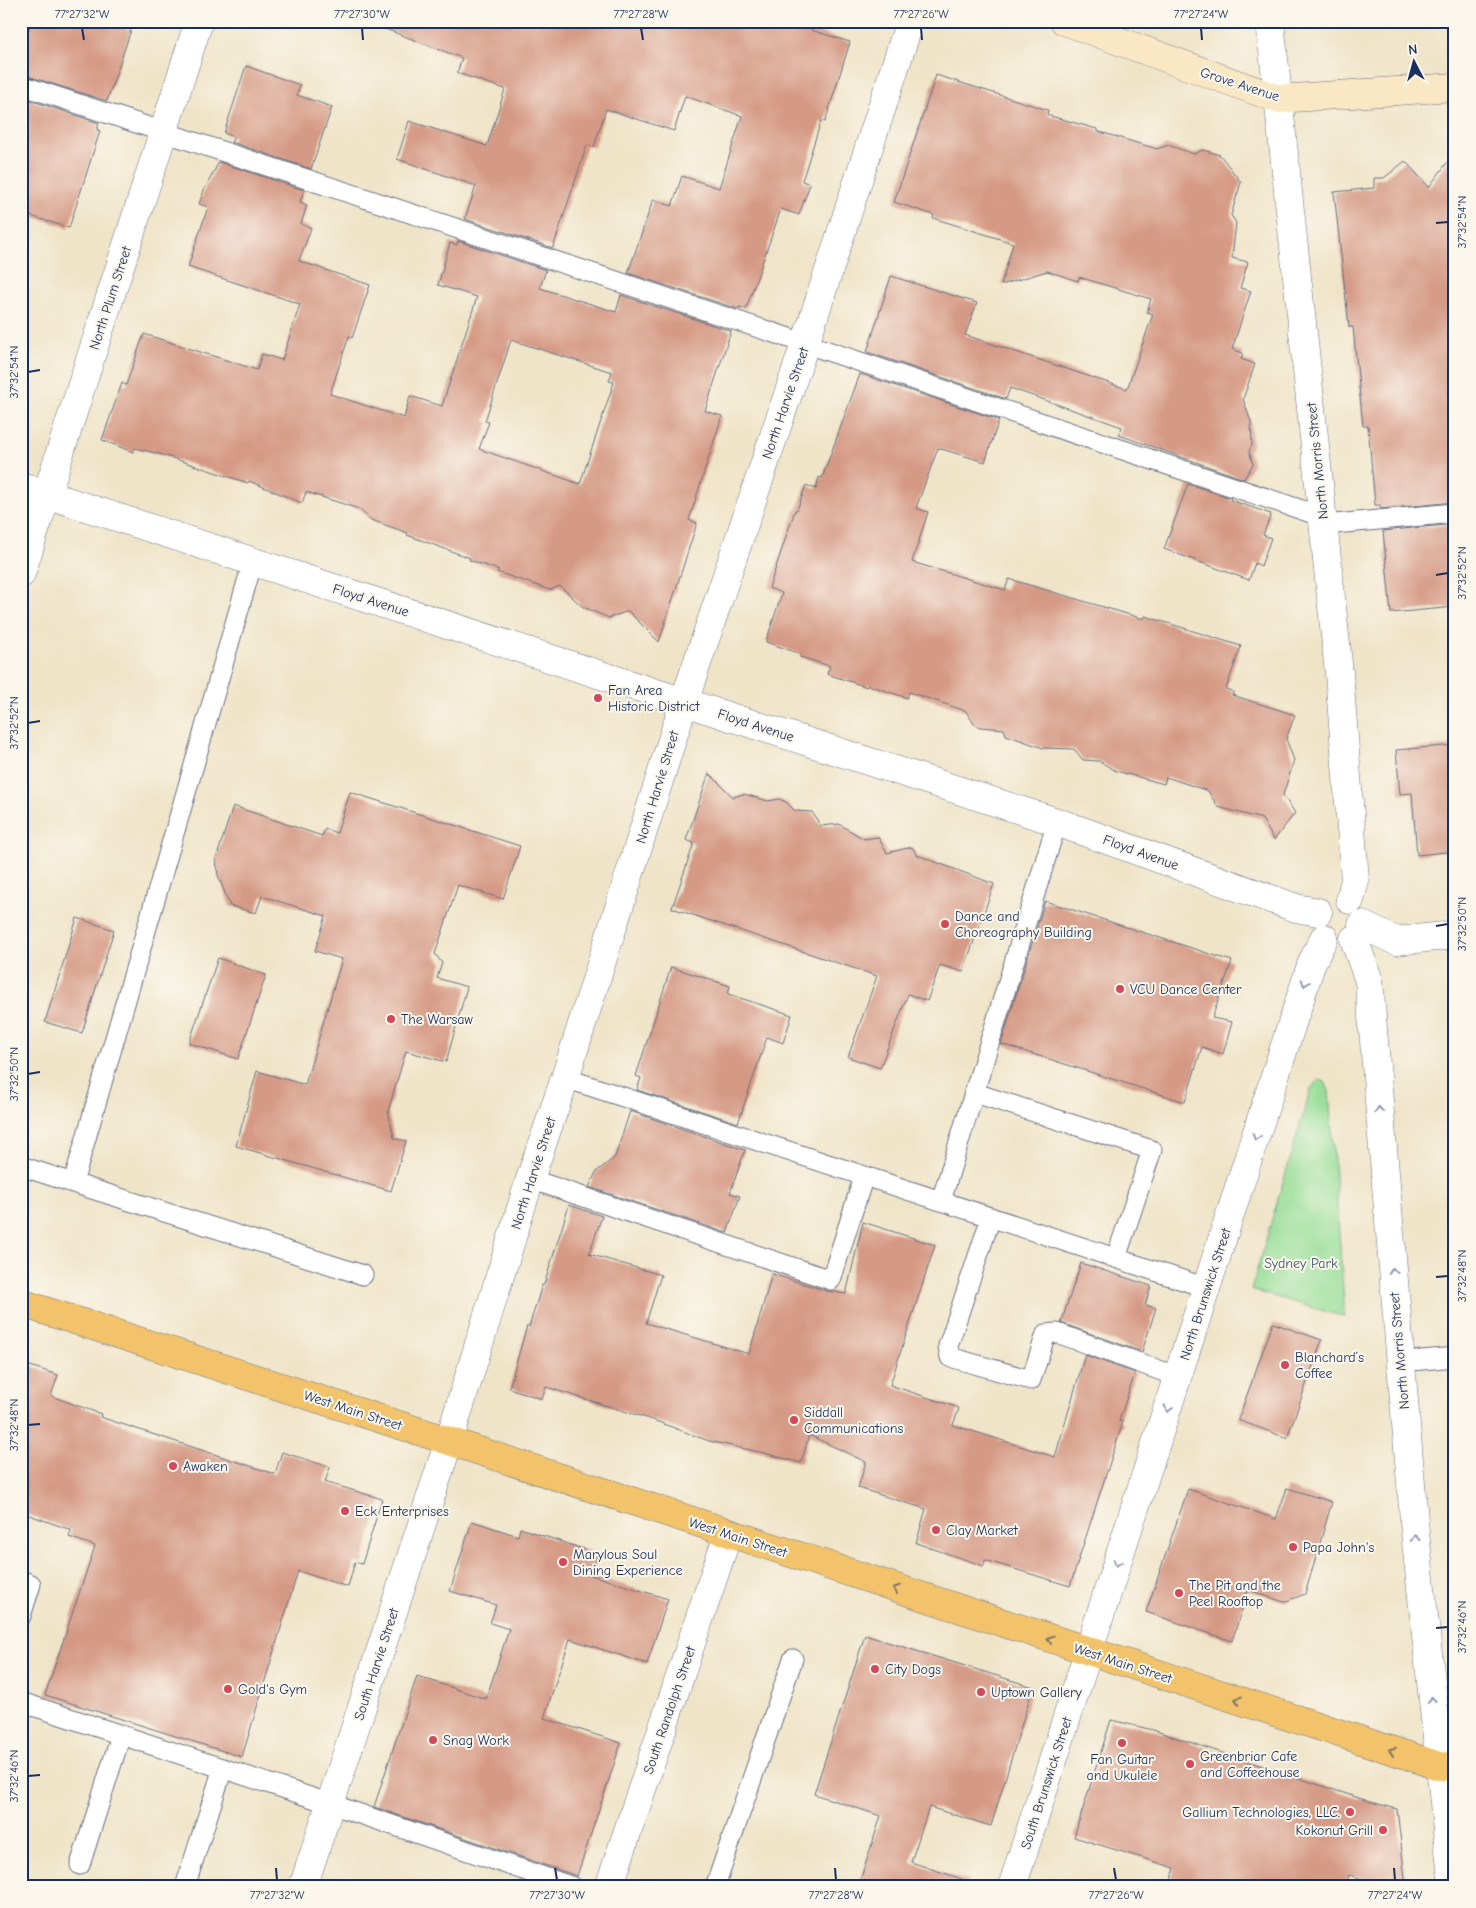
<svg xmlns="http://www.w3.org/2000/svg" width="1476" height="1908" font-family="'Comic Neue',sans-serif">
<style>
.green{fill:#97de98;stroke:#59867b}
.building{fill:#d59a85;fill-rule:evenodd}
.lines{fill:none;stroke-linecap:round;stroke-linejoin:round}
.lane-casing{stroke:#656e83;stroke-width:21}
.street-casing{stroke:#656e83;stroke-width:29}
.secondary-casing{stroke:#656e83;stroke-width:29}
.primary-casing{stroke:#656e83;stroke-width:29}
.lane{stroke:#fff;stroke-width:19}
.street{stroke:#fff;stroke-width:28}
.secondary{stroke:#fae7c3;stroke-width:28}
.primary{stroke:#f2c36a;stroke-width:28}
.oneway{stroke:#8d97ae}
.oneway2{stroke:#7c7263}
.ticks{fill:none;stroke:#1b2f5e;stroke-width:2}
.poi-dot{fill:#d1495b;stroke:#fbf7ec;stroke-width:2}
.labels{text-anchor:middle;stroke-width:4;stroke-linejoin:round;paint-order:stroke}
.street-label{font-size:14px;fill:#1b2f5e;stroke:#fbf7ec}
.poi-label{font-size:14px;fill:#1b2f5e;stroke:#fbf7ec;text-anchor:start}
.park-label{font-size:14px;fill:#3a5b6c;stroke:#fbf7ec}
.neatline{fill:none;stroke:#1b2f5e;stroke-width:2}
.ticks-label{font-size:12px;text-anchor:middle;fill:#1b2f5e}
</style>
<rect width="100%" height="100%" fill="#fbf7ec"/>
<filter id="ink" filterUnits="userSpaceOnUse"><feTurbulence type="fractalNoise" baseFrequency=".02" numOctaves="2"/><feDisplacementMap in="SourceGraphic" scale="10" xChannelSelector="R" yChannelSelector="G"/><feConvolveMatrix kernelMatrix="1 2 1 2 8 2 1 2 1" color-interpolation-filters="sRGB"/></filter>
<filter id="wash" filterUnits="userSpaceOnUse"><feTurbulence type="fractalNoise" baseFrequency=".0096" numOctaves="4" result="noise"/><feDisplacementMap in="SourceGraphic" scale="20" xChannelSelector="R" yChannelSelector="G"/><feGaussianBlur stdDeviation="1.12" result="paint"/><feColorMatrix in="noise" values="0 0 0 0 0 0 0 0 0 0 0 0 0 0 0 0 0 1.4 0 .05"/><feComposite in="paint" operator="in"/></filter>
<g filter="url(#wash)">
<rect width="100%" height="100%" fill="#efe4c8"/>
<!-- green -->
<path class="green" d="M1319,1080L1325,1082L1329,1091L1345,1317L1251,1290L1311,1088Z"/>
<g id="blocks">
<!-- building -->
<path class="building" d="M32,21H105L131,30L107,101L21,74V50Z
M372,21H814L811,30L850,42L825,122L821,121L802,181L810,184L799,215L781,209L746,309L739,307L738,309L628,273L653,200L672,206L682,176L719,188L742,116L685,96L674,131L606,109L594,147L587,145L553,248L465,219L476,186L397,159L409,121L487,146L505,89L457,73L462,58L372,24Z
M246,66L300,85L297,95L332,107L311,169L231,142L234,137L224,133Z
M936,75L1048,110L1047,115L1097,129V131L1157,149L1168,145L1194,154L1203,150L1220,155L1241,182L1231,215L1236,223L1232,258L1248,262L1240,288L1251,291L1232,349L1243,353L1241,359L1255,364L1243,399L1251,422L1252,445L1249,451L1253,464L1244,479L1119,435L1122,427L1010,388L1006,399L867,352L891,276L977,303L965,335L1127,389L1153,314L1147,312L1151,299L1079,277L1078,281L1047,271L1001,285L1013,243L933,218L934,215L894,202Z
M21,97L99,123L97,130L100,131L69,228L21,213Z
M1455,152V317H1451L1455,350V502L1381,509L1380,505H1375L1368,426H1363L1353,327H1349L1334,192L1374,188V178H1384L1405,161L1429,187Z
M219,162L304,190L300,202L307,205L301,224L311,228L299,261L370,285L352,338L349,336L330,394L404,418L410,396L442,406L477,297L438,285L450,243L457,245L458,241L546,270L540,288L616,312L621,295L731,331L705,411L722,416L689,520L697,523L659,642L628,611L609,618L583,607L560,586L550,590L497,572L499,570L469,560L470,558L407,535L408,533L371,520L359,509L306,492L302,503L249,481L248,483L163,455L135,448L133,452L102,440L122,383L126,385L144,334L257,370L262,354L282,360L300,304L188,267L208,207L199,204L204,190ZM511,340L612,372L609,381L614,382L580,484L479,449L489,422L485,421Z
M860,374L999,420L985,462L938,448L916,508L928,512L912,562L1005,590L1009,579L1144,619L1145,616L1241,646L1226,689L1234,692L1232,695L1295,715L1286,739L1294,760L1283,795L1295,813L1274,840L1262,819L1218,807L1208,791L1166,777L1164,784L1116,771L1099,761L1083,760L1074,749L1043,748L1006,735L1004,729L980,727L974,724L966,711L909,692L907,698L868,685L867,687L827,674L830,666L800,657L801,654L766,642L782,593L769,588L795,510H797L806,485L816,489L819,477L822,478Z
M1188,484L1231,498L1230,500L1271,514L1263,535L1271,538L1261,566L1255,563L1249,580L1164,549Z
M1455,524V607L1391,613L1383,531Z
M1455,745V851L1417,855L1412,793L1400,794L1396,750Z
M709,773L733,797L744,794L768,801L779,799L786,802L795,811L812,812L821,826L839,824L864,839L878,837L887,853L912,847L917,855L994,884L963,972L940,965L927,1001L908,994L880,1068L848,1057L877,976L672,908L694,843L686,840Z
M350,792L520,846L503,899L458,885L435,954L442,963L437,978L467,987L446,1062L406,1051L388,1111L394,1138L406,1141L391,1191L236,1146L257,1071L305,1085L342,959L315,951L326,916L262,896L256,913L230,906L218,875L216,859L233,806L322,836L325,829L337,833Z
M1045,901L1232,961L1212,1018L1232,1022L1223,1054L1202,1047L1185,1102L1001,1044Z
M77,918L114,930L82,1033L45,1022Z
M218,958L266,975L238,1059L189,1043Z
M671,967L730,986L728,994L792,1015L783,1043L767,1037L738,1123L637,1090L641,1078L636,1076Z
M630,1111L745,1150L730,1193L740,1196L727,1233L589,1187L596,1172L615,1157Z
M569,1205L602,1216L589,1254L661,1275L646,1323L749,1354L772,1274L827,1291L846,1294L863,1222L935,1245L890,1385L959,1408L953,1425L1055,1457L1085,1355L1135,1373L1119,1421L1123,1422L1070,1586L985,1560L984,1566L916,1543L926,1509L858,1488L866,1462L809,1435L801,1463L764,1453L709,1441L653,1420L546,1387L542,1399L509,1388L527,1326L529,1327L542,1285H544Z
M1081,1263L1151,1286L1145,1305L1156,1308L1142,1352L1061,1323Z
M1273,1323L1322,1340L1287,1438L1238,1420Z
M21,1363L58,1375L51,1396L101,1414L100,1417L275,1474L282,1452L330,1467L325,1482L382,1499L362,1564L355,1562L348,1587L298,1571L242,1757L45,1695L95,1546L69,1537L71,1530L21,1512Z
M1287,1488L1332,1502L1305,1594L1284,1602L1248,1590L1232,1641L1146,1612L1188,1489L1276,1519Z
M472,1521L518,1536L520,1528L598,1554L591,1575L668,1599L647,1664L570,1639L544,1718L621,1743L577,1876L374,1807L417,1676L486,1699L509,1629L490,1623L496,1605L450,1591Z
M865,1635L1033,1687L991,1826L929,1807L911,1862L968,1881L967,1887H858L881,1816L814,1794Z
M1111,1720L1153,1730L1371,1802L1397,1809L1406,1887H1390L1349,1875L1345,1887H1169L1175,1868L1074,1837Z"/>
</g>
</g>
<g filter="url(#ink)">
<use href="#blocks" fill-opacity="0" stroke="#656e83" stroke-width="1"/>
<g class="lines">
<defs>
<path id="lane" d="M21,85L774,333L1323,517
M1324,525L1455,513
M253,561L73,1183L363,1275
M565,1078L1207,1288
M975,1093L1152,1150L1116,1258
M21,1166L73,1183
M530,1179L831,1280L864,1176
M941,1201L1057,822
M991,1217L948,1346L950,1357L1031,1380L1046,1334L1057,1333L1178,1377
M1400,1362L1455,1357
M21,1580L31,1584L21,1616
M21,1702L331,1804L573,1887
M80,1865L121,1735
M185,1887L223,1768
M715,1887L793,1659"/>
<path id="street" d="M1270,21L1339,673L1355,880L1350,900
M21,486L656,693L1057,822L1296,908L1318,912
M21,574L199,21
M1362,925L1396,941L1455,935
M1354,939L1369,981L1415,1532L1453,1887
M303,1887L449,1441L530,1179L565,1078L684,702L805,344L910,21
M609,1887L728,1534
M1012,1887L1312,962L1324,938"/>
<path id="secondary" d="M1064,21L1278,99L1455,87"/>
<path id="primary" d="M21,1303L449,1441L1403,1754L1439,1766L1455,1767"/>
</defs>
<!-- lane casing -->
<use href="#lane" class="lane-casing"/>
<!-- street casing -->
<use href="#street" class="street-casing"/>
<!-- secondary casing -->
<use href="#secondary" class="secondary-casing"/>
<!-- primary casing -->
<use href="#primary" class="primary-casing"/>
<!-- lane -->
<use href="#lane" class="lane"/>
<!-- street -->
<use href="#street" class="street"/>
<!-- secondary -->
<use href="#secondary" class="secondary"/>
<!-- primary -->
<use href="#primary" class="primary"/>
</g>
<!-- one-way arrows -->
<defs><path id="oneway-chevron" d="M-2-3.5L2.5 0L-2 3.5" fill="none" stroke-width="1.6" stroke-linecap="round" stroke-linejoin="round" transform="scale(1.25)"/></defs>
<g class="oneway">
<use href="#oneway-chevron" transform="translate(1305 983) rotate(108)"/>
<use href="#oneway-chevron" transform="translate(1379 1110) rotate(-95)"/>
<use href="#oneway-chevron" transform="translate(1256 1137) rotate(108)"/>
<use href="#oneway-chevron" transform="translate(1393 1271) rotate(-95)"/>
<use href="#oneway-chevron" transform="translate(1168 1409) rotate(108)"/>
<use href="#oneway-chevron" transform="translate(1415 1538) rotate(-95)"/>
<use href="#oneway-chevron" transform="translate(1117 1563) rotate(108)"/>
<use href="#oneway-chevron" transform="translate(1432 1700) rotate(-96)"/>
</g>
<g class="oneway2">
<use href="#oneway-chevron" transform="translate(896 1589) rotate(-162)"/>
<use href="#oneway-chevron" transform="translate(1050 1639) rotate(-162)"/>
<use href="#oneway-chevron" transform="translate(1238 1700) rotate(-162)"/>
<use href="#oneway-chevron" transform="translate(1392 1751) rotate(-162)"/>
</g>
</g>
<!-- ticks -->
<path class="ticks" d="M82,28L84,40M362,28L363,40M641,28L643,40M921,28L922,40M1201,28L1202,40M1436,223L1448,222M28,372L40,370M1436,575L1448,573M28,723L40,721M1436,926L1448,924M28,1074L40,1072M1436,1277L1448,1276M28,1425L40,1424M1436,1628L1448,1627M28,1776L40,1775M276,1868L277,1880M555,1868L557,1880M835,1868L836,1880M1114,1868L1116,1880M1394,1868L1395,1880"/>
<!-- markers -->
<g class="poi-dot">
<circle cx="598" cy="698" r="5"/>
<circle cx="945" cy="924" r="5"/>
<circle cx="1120" cy="989" r="5"/>
<circle cx="391" cy="1019" r="5"/>
<circle cx="1285" cy="1365" r="5"/>
<circle cx="794" cy="1420" r="5"/>
<circle cx="173" cy="1466" r="5"/>
<circle cx="345" cy="1511" r="5"/>
<circle cx="936" cy="1530" r="5"/>
<circle cx="1293" cy="1547" r="5"/>
<circle cx="563" cy="1562" r="5"/>
<circle cx="1179" cy="1593" r="5"/>
<circle cx="875" cy="1669" r="5"/>
<circle cx="228" cy="1689" r="5"/>
<circle cx="981" cy="1692" r="5"/>
<circle cx="433" cy="1740" r="5"/>
<circle cx="1122" cy="1743" r="5"/>
<circle cx="1190" cy="1764" r="5"/>
<circle cx="1350" cy="1812" r="5"/>
<circle cx="1383" cy="1830" r="5"/>
</g>
<g class="labels">
<!-- street labels -->
<g class="street-label">
<text transform="translate(1240 84) rotate(18)" y="5">Grove Avenue</text>
<text transform="translate(110 298) rotate(-72)" y="5">North Plum Street</text>
<text transform="translate(785 403) rotate(-71)" y="5">North Harvie Street</text>
<text transform="translate(1317 461) rotate(-96)" y="5">North Morris Street</text>
<text transform="translate(371 600) rotate(18)" y="5">Floyd Avenue</text>
<text transform="translate(756 725) rotate(18)" y="5">Floyd Avenue</text>
<text transform="translate(657 787) rotate(-73)" y="5">North Harvie Street</text>
<text transform="translate(1141 852) rotate(20)" y="5">Floyd Avenue</text>
<text transform="translate(533 1173) rotate(-72)" y="5">North Harvie Street</text>
<text transform="translate(1205 1294) rotate(-72)" y="5">North Brunswick Street</text>
<text transform="translate(1399 1351) rotate(-95)" y="5">North Morris Street</text>
<text transform="translate(353 1410) rotate(18)" y="5">West Main Street</text>
<text transform="translate(738 1537) rotate(18)" y="5">West Main Street</text>
<text transform="translate(1123 1663) rotate(18)" y="5">West Main Street</text>
<text transform="translate(376 1664) rotate(-72)" y="5">South Harvie Street</text>
<text transform="translate(669 1710) rotate(-71)" y="5">South Randolph Street</text>
<text transform="translate(1046 1783) rotate(-72)" y="5">South Brunswick Street</text>
</g>
<!-- poi labels -->
<g class="poi-label">
<text x="608" y="695">Fan Area<tspan x="608" dy="16">Historic District</tspan></text>
<text x="955" y="921">Dance and<tspan x="955" dy="16">Choreography Building</tspan></text>
<text x="1130" y="994">VCU Dance Center</text>
<text x="401" y="1024">The Warsaw</text>
<text x="1295" y="1362">Blanchard’s<tspan x="1295" dy="16">Coffee</tspan></text>
<text x="804" y="1417">Siddall<tspan x="804" dy="16">Communications</tspan></text>
<text x="183" y="1471">Awaken</text>
<text x="355" y="1516">Eck Enterprises</text>
<text x="946" y="1535">Clay Market</text>
<text x="1303" y="1552">Papa John's</text>
<text x="573" y="1559">Marylous Soul<tspan x="573" dy="16">Dining Experience</tspan></text>
<text x="1189" y="1590">The Pit and the<tspan x="1189" dy="16">Peel Rooftop</tspan></text>
<text x="885" y="1674">City Dogs</text>
<text x="238" y="1694">Gold's Gym</text>
<text x="991" y="1697">Uptown Gallery</text>
<text x="443" y="1745">Snag Work</text>
<text x="1200" y="1761">Greenbriar Cafe<tspan x="1200" dy="16">and Coffeehouse</tspan></text>
<text x="1122" y="1764" text-anchor="middle">Fan Guitar<tspan x="1122" dy="16">and Ukulele</tspan></text>
<text x="1340" y="1817" text-anchor="end">Gallium Technologies, LLC.</text>
<text x="1373" y="1835" text-anchor="end">Kokonut Grill</text>
</g>
<!-- park labels -->
<g class="park-label">
<text x="1301" y="1268">Sydney Park</text>
</g>
</g>
<!-- margin -->
<rect width="1476" height="1908" fill="none" stroke="#fbf7ec" stroke-width="55"/>
<!-- north arrow -->
<g transform="translate(1414 62) rotate(354)" stroke="#fbf7ec" stroke-width="4" paint-order="stroke">
<path d="M0-4L9 19L0 12L-9 19Z" fill="#1b2f5e"/>
<text y="-8" font-size="14" font-weight="bold" text-anchor="middle" fill="#1b2f5e">N</text>
</g>
<rect x="28" y="28" width="1420" height="1852" class="neatline"/>
<g class="ticks-label">
<text x="82" y="18">77°27'32"W</text>
<text x="362" y="18">77°27'30"W</text>
<text x="641" y="18">77°27'28"W</text>
<text x="921" y="18">77°27'26"W</text>
<text x="1201" y="18">77°27'24"W</text>
<text transform="translate(1462 222) rotate(-90)" y="4">37°32'54"N</text>
<text transform="translate(14 372) rotate(-90)" y="4">37°32'54"N</text>
<text transform="translate(1462 573) rotate(-90)" y="4">37°32'52"N</text>
<text transform="translate(14 723) rotate(-90)" y="4">37°32'52"N</text>
<text transform="translate(1462 924) rotate(-90)" y="4">37°32'50"N</text>
<text transform="translate(14 1074) rotate(-90)" y="4">37°32'50"N</text>
<text transform="translate(1462 1276) rotate(-90)" y="4">37°32'48"N</text>
<text transform="translate(14 1425) rotate(-90)" y="4">37°32'48"N</text>
<text transform="translate(1462 1627) rotate(-90)" y="4">37°32'46"N</text>
<text transform="translate(14 1776) rotate(-90)" y="4">37°32'46"N</text>
<text x="277" y="1899">77°27'32"W</text>
<text x="557" y="1899">77°27'30"W</text>
<text x="836" y="1899">77°27'28"W</text>
<text x="1116" y="1899">77°27'26"W</text>
<text x="1395" y="1899">77°27'24"W</text>
</g>
</svg>
